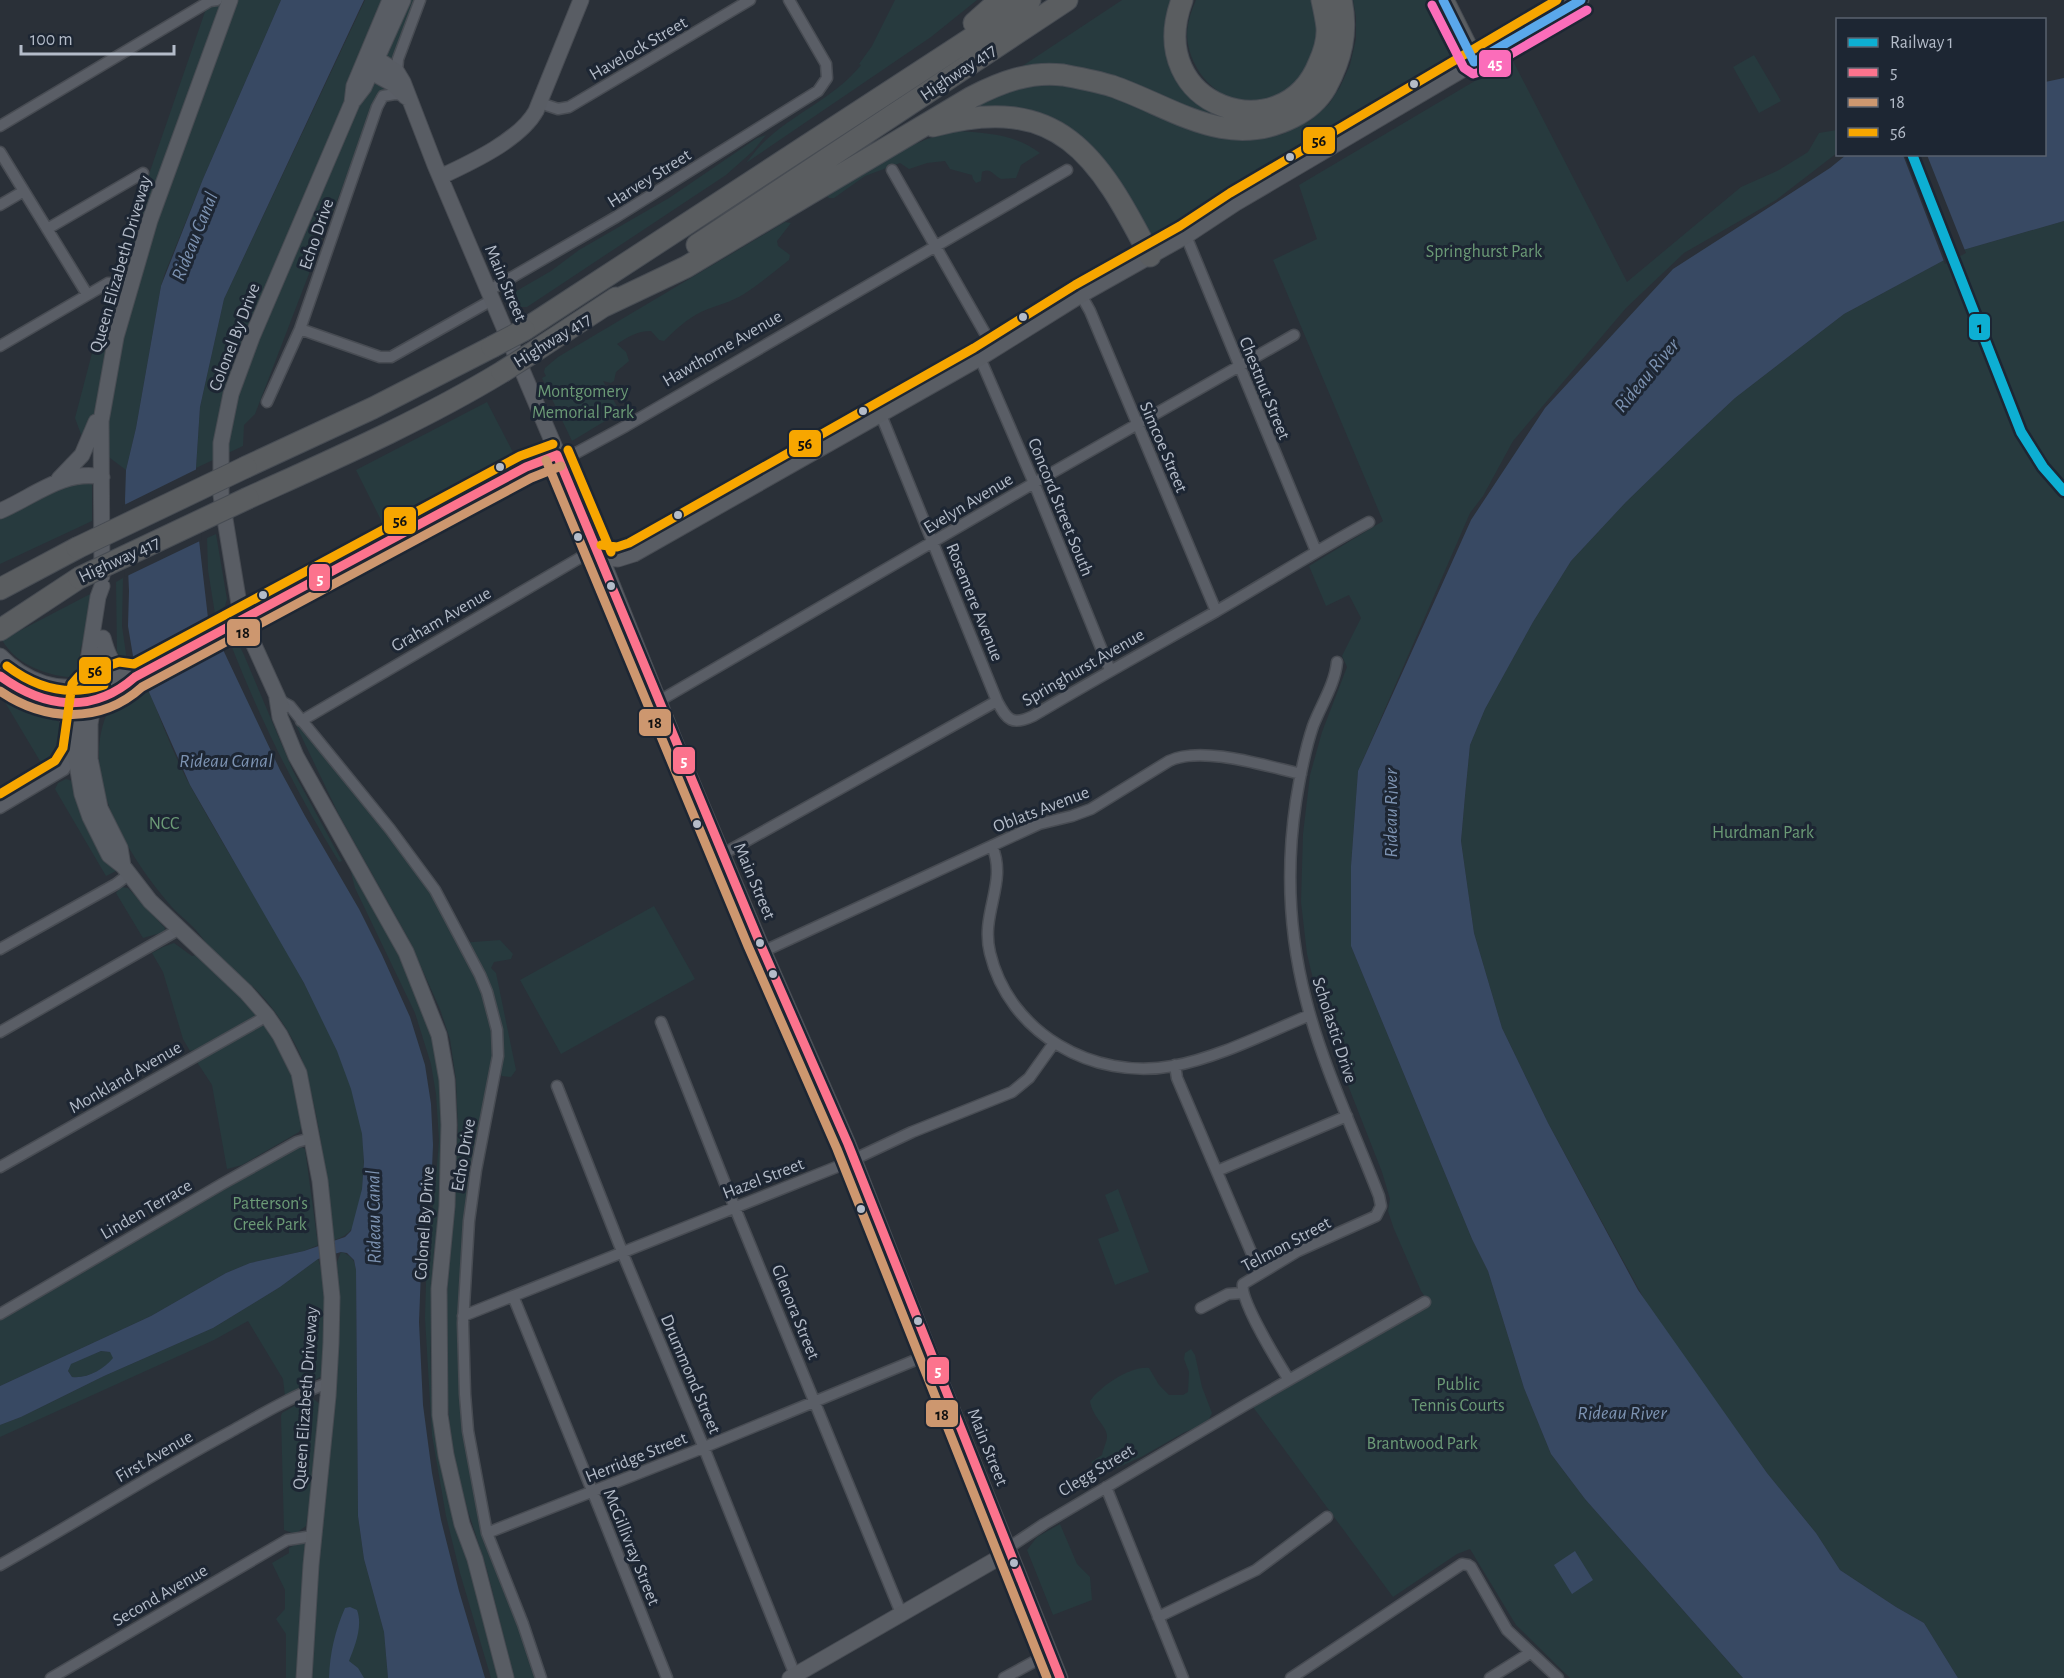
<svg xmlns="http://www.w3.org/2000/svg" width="2064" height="1678" font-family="'Alegreya Sans',sans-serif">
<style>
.green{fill:#273a3e}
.water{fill:#384963;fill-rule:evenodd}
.pier{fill:#2a3038}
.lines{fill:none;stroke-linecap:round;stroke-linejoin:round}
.street-casing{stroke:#484c53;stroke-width:13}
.secondary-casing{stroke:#484c53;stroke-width:17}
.highway-casing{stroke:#474c53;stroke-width:23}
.street{stroke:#5a5e66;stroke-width:10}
.secondary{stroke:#595d64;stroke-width:15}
.highway{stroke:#5a5d60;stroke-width:21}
.highway-bridge-casing{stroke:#474c53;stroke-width:23;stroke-linecap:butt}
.highway-bridge{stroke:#5a5d60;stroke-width:21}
.bus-1-casing{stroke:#1d2633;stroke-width:14}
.bus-2-casing{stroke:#1d2633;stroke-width:14}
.bus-3-casing{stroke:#1d2633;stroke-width:14}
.bus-4-casing{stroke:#1d2633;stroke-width:14}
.bus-5-casing{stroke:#1d2633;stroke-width:14}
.bus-1{stroke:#fc738d;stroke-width:9}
.bus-2{stroke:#cd976f;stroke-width:9}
.bus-3{stroke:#f7a600;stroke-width:9}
.bus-4{stroke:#5aa8eb;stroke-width:9}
.bus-5{stroke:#fb6dba;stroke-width:9}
.rail-1-casing{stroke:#1d2633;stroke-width:15}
.rail-1{stroke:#0dafd3;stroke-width:10}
.bus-dot{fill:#b4bcc9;stroke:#1d2633;stroke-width:2}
.labels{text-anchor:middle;stroke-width:6;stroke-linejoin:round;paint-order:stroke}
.street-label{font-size:18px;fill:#b4bcc9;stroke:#1d2633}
.park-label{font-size:18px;fill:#6b9a76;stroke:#1d2633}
.water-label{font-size:20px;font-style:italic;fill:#7c92b1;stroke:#1d2633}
.line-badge{stroke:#1d2633;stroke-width:2}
.badge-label{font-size:16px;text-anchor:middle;font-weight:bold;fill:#fff}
.pale-badge-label{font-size:16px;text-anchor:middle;font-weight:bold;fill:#111}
</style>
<rect width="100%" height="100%" fill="#2a3038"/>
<!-- green -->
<path class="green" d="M209,0H281L203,179L165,273L161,286L136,428L126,470L82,437L75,418L107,296Z
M365,0H416L383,90L367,123L255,414L244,425L243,446L196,468L200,407L224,299Z
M895,0H977L931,37L746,163C751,157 756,150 761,145C791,114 834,99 861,65L859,64L872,46Z
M1122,0H1172C1163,24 1164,70 1183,90C1194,101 1207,108 1222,115L1219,121L1012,73Z
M1196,0H1314C1320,24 1318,40 1308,62C1305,69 1302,82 1296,87C1293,90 1285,93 1280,95C1241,117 1196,87 1188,44C1185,29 1190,14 1196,0Z
M1353,0H1433L1460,55L1148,240L1078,140L962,115L988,95L1027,83L1087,87L1251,139L1283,134L1311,120L1329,104L1340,87L1350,65L1356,39V17Z
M1754,55L1781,101L1759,113L1733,67Z
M1512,59L1627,282L1741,187L1777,171L1808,152L1819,133L1837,130V153L1776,200L1684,253L1626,308L1513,441L1483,496L1470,513L1358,771L1351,866V946L1472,1239L1488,1271L1524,1388L1551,1454L1585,1499L1743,1678H1570L1516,1625L1470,1549L1457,1554L1393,1597L1253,1407L1430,1304L1421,1291L1394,1229L1388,1211L1390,1199L1382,1172L1324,1024L1307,954L1301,902L1303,834L1310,775L1322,732L1347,667L1342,656L1361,618L1349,595L1326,606L1309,566L1383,521L1273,260L1317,239L1299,185Z
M957,131C987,133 1015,134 1040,153L1021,165L1016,178L1001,179C993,175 991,167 982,172L981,181L976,183L973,179L972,175L950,169L945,161L927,163L909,169L900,163L865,176L834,198H829L826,195L881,159L927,139Z
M766,135L753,151L726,175L527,307H521L514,299L513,293L551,271L579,250L669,198L757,138Z
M2064,221V1678H1958L1924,1623L1896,1607L1840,1570L1816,1533L1767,1473L1649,1308L1548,1123L1502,1028L1474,933L1461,841L1465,796L1470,745L1485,709L1533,622L1571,561L1626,502L1689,441L1735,398L1844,314L1963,250Z
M785,222L791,223L777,241L778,246L790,255L789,260C774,272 759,284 744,294C732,302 714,306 701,312C687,319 675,330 664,341L659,340L651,331C637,331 628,337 617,344L626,352L629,361L616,372L614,381L611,383L603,381L620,412L572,441L542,378L546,376L544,372L545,368L558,357Z
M487,402L517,460L385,528L356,470Z
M89,480L92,485V521L0,564V519L72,483Z
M216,534L227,599L225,606L215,614L208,570L207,538Z
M123,578L122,626L127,661L121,659L117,652L116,582Z
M94,592L87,642L81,646L77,678C48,676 17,666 2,640Z
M233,644L240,647L244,655L293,771L342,861L339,862C296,792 261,721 231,645Z
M148,689C162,722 174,757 192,789C233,863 280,934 318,1010C337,1049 357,1091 362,1134C365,1157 364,1180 360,1202C356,1222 355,1234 334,1240C328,1192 323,1143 312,1096C308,1081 305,1066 299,1052C288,1029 271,1003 252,986C238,972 220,961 208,946C205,942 203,938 200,935C192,924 180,916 171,906C128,856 77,775 109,709Z
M0,694C36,709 92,718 53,769L46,771Z
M295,723H297L420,871L460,943L500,940L513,954L511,959L494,962L491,968L496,973L516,1070L511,1077L502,1076L491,1062L469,1183L461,1261L459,1317L460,1398L465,1444L484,1542L521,1632L536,1678H514L487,1570L468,1511L456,1467L450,1429L446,1376L447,1295L458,1128L456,1080L450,1039L440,1009L408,938L339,815Z
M66,779L73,781L102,847L116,871L106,876L55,789L58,783Z
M353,867C387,928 424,991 438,1061C445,1090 443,1121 442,1151C440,1237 425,1323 433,1409C435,1434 444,1460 450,1484C464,1549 481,1614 498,1678H491L460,1573L446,1516L432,1435L425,1318L427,1250L435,1190L439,1140L436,1094L431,1064L415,1013L355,888L350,868Z
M121,887L128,888L165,928L164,932L143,938L116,893Z
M654,906L695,979L561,1054L520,980Z
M174,943L192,956L197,955L224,977L257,1016L205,1047L190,1051L183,1039L163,972L152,953L163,947Z
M261,1024L266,1025L290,1065L303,1124L299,1132L242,1165L227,1169L212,1085L197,1062Z
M301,1147L305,1149L318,1245L304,1251L250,1263L226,1273L151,1316L0,1386V1320L296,1148Z
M1118,1189L1149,1272L1115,1285L1098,1239L1119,1231L1105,1195Z
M341,1252C351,1255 355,1260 356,1270L358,1516L364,1559L384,1632L388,1678H311L315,1593L338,1350L339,1310L337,1262Z
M318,1259C329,1289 325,1343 322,1376L285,1396L283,1379L248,1321L214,1340L0,1437V1425L21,1417L104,1376L213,1328L280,1287Z
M1191,1349L1195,1355L1202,1387L1212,1413L1209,1419L1199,1427L1185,1432L1143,1456L1106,1473L1095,1468L1091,1462L1102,1455C1103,1449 1107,1442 1107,1436C1107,1426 1092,1417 1090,1401C1101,1386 1130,1366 1149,1368L1159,1385L1169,1395H1183L1188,1392L1189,1372L1184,1359L1185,1353Z
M101,1351L110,1352L114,1358C104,1369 87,1379 72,1377L68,1371L70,1364Z
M308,1398H312L320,1404L315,1467L306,1526L295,1534L284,1530L281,1416L282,1413Z
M1060,1524L1077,1564L1090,1577L1092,1600L1053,1615L1027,1550L1037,1537Z
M298,1543H304L305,1545L296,1678H286V1634L276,1619L285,1609V1590L272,1563L289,1553V1548Z"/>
<!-- water -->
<path class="water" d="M281,0H364L224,299L200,407L196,468L199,540L208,618L280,770L305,816L359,909L382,955L410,1017L425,1065L431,1104L433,1145L432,1168L422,1244L419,1322L423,1405L432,1473L441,1520L459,1591L485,1678H388L384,1632L364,1559L358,1516L356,1270L354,1260L347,1253L341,1252L318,1259L280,1287L213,1328L104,1376L21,1417L0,1425V1386L151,1316L226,1273L250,1263L304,1251L345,1237L351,1231L362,1189L364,1162L362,1134L351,1089L337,1051L304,983L190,785L133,656L128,626L129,591L125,500L126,470L136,428L161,286L203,179ZM101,1351L110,1352L113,1358C104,1369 87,1379 72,1377L68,1371L71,1364Z
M2064,78V221L1963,250L1844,314L1735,398L1689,441L1626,502L1571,561L1533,622L1485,709L1470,745L1465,796L1461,841L1474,933L1502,1028L1548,1123L1638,1290L1767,1473L1816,1533L1840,1570L1896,1607L1924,1623L1958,1678H1743L1585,1499L1551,1454L1524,1388L1488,1271L1472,1239L1351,946V866L1358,771L1471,520L1545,408L1673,269L1830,168L1846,155L2044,154L2045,82Z
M1575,1551L1593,1580L1572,1594L1554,1565Z
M350,1607L357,1610C363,1626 355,1646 349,1661L358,1668L364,1678H329C330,1652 335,1631 345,1608Z"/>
<!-- pier -->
<path class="pier" d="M1903,155H1927L1966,253L1945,264Z
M199,468L202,540L125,577L122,506Z
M211,616L227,647L146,693L131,659Z"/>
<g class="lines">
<defs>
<path id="street" d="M397,72L398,59L420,0
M540,103L558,109L569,107L750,0
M0,126L210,1L217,0
M0,152L87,294
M892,170L994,349
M0,205L24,191
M47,229L143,173
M1186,236L1316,551
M488,291L616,217L818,91L827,78L826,64L789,0
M1081,295L1090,311L1216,611
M300,329L380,357H391L492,300
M0,346L108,283L130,284
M980,358L1034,483L1110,670
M267,402L300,329L377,107L383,96L395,94L404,95
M881,415L997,701C1007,720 1012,726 1033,716C1093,680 1155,646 1215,612C1267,582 1317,550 1369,522
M557,455L576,453L626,426L1067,170
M277,699L290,706L390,829L435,890L480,975L487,992L497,1030L498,1056L476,1170L469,1221L463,1323L465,1394L468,1431L487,1533L523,1624L541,1678
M659,701L1034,483L1294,335
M301,721L583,556L600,557
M0,808L64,770L75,752
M992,846C1008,883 980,913 990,953C1009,1033 1093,1081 1173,1066C1220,1057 1266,1033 1310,1015
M723,854L997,701
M0,949L116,884L128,875
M764,951L1039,824L1072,816L1091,809L1169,761C1201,745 1266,766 1301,774
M661,1022L726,1186L901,1613
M0,1032L178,930
M1175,1065L1177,1078L1260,1273
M557,1086L625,1259L704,1448L795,1675
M0,1167L267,1016
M1217,1171L1347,1116
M513,1296L598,1505L667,1678
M1201,1308L1228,1294L1242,1293
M0,1314L222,1184L297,1142L311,1138
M463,1316L844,1164L912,1132L1012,1092L1029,1078L1054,1043
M1289,1380C1279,1364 1239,1299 1243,1284L1298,1251L1376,1216L1381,1206L1379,1196C1354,1131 1323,1067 1306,1000C1289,935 1286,867 1296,801C1300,776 1305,750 1313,726C1321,705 1335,684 1337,662
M1106,1487L1183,1678
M487,1533L695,1451L930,1354
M1008,1548L1044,1524L1247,1404L1425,1302
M0,1565C77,1522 152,1474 230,1432C262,1414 294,1395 328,1383
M1158,1617L1256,1570L1327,1517
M51,1678L287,1540L313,1536
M1004,1678L1050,1653
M1291,1678L1462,1564L1468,1565L1471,1567L1507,1630L1558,1678
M1490,1678L1530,1653"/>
<path id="secondary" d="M377,59L397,72L403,82L435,165L595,542L678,749L759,941L848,1144L930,1354L1060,1678
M364,68L393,84L406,97
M354,100L364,87L403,0
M440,177C470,163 520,140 536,111L581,0
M59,479L82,455L96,422
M0,511C33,497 64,469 102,477
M600,557L618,559L634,554L980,358L1081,295L1186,236L1236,203L1581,0
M102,576L101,421L116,337L150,220L230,0
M102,586L98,597L76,737L75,752L82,794L90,817L109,855L123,866L150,901L246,992L267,1016L280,1035L299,1073L320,1181L332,1297L331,1343L328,1396L311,1565L304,1678
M103,638C107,653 111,663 123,673
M101,654L90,724V759L100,808L120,848L123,866
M0,656C25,682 60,694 95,684C111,679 118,671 135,677
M0,676C36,707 102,716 135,677L526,467L557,455
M277,698L280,717L296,756L406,952L439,1035L447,1080L449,1125L447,1206L439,1289L440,1415L446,1455L462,1524L475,1559L506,1678
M44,700L66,716L76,737
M282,707L249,634L239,604L221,495V443L231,394L252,337L352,103L354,86L390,0
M790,1678L995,1560L1008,1548"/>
<path id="highway" d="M1182,0C1142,108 1284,153 1319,63C1324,52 1328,40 1327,27C1326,18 1324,9 1322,0
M1443,0L1474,62
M974,23L1000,0
M933,126C1059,92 1098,155 1150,256
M697,245L1067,0
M604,306L686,267L972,97C1001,82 1030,71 1063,75C1079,78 1096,81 1112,86C1173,107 1226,151 1293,117C1307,110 1318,101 1326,87C1341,59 1348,32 1341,0
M524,330L1030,0
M532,353L616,298
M246,467L373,408L492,347
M248,498C334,459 421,421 502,372
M0,589L77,548
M0,630L79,578"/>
</defs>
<!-- street casing -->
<use href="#street" class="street-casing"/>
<!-- secondary casing -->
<use href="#secondary" class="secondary-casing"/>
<!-- highway casing -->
<use href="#highway" class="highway-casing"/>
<!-- street -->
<use href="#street" class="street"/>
<!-- secondary -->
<use href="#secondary" class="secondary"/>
<!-- highway -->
<use href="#highway" class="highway"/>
<defs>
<path id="highway-bridge" d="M492,347L524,330
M502,372L532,353
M77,548L246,467
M79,578L248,498"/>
</defs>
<!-- highway-bridge casing -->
<use href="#highway-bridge" class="highway-bridge-casing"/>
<!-- highway-bridge -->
<use href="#highway-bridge" class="highway-bridge"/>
<defs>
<path id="bus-1" d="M557,455L759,941L848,1144L1060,1678
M0,676C44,708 92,715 135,677L526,467L557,455"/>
<path id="bus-2" d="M546,460L748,946L837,1149L1047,1678
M0,691C45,722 101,724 142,687L531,478L561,466"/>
<path id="bus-3" d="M568,450L611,552
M601,545L617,547L629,543L974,348L1075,285L1180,226L1230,193L1557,0
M7,666C36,688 69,697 104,685
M0,794L55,761L63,748L72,684L79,676L119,662L134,664L520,456L553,444"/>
<path id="bus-4" d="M1443,0L1474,62
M1474,62L1581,0"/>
<path id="bus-5" d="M1432,5L1464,68L1473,74L1480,72L1587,10"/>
</defs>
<!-- bus-1 casing -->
<use href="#bus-1" class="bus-1-casing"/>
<!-- bus-2 casing -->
<use href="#bus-2" class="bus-2-casing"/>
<!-- bus-3 casing -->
<use href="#bus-3" class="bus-3-casing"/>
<!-- bus-4 casing -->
<use href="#bus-4" class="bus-4-casing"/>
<!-- bus-5 casing -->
<use href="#bus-5" class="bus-5-casing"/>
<!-- bus-1 -->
<use href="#bus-1" class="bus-1"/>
<!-- bus-2 -->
<use href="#bus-2" class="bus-2"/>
<!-- bus-3 -->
<use href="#bus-3" class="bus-3"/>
<!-- bus-4 -->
<use href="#bus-4" class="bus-4"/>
<!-- bus-5 -->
<use href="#bus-5" class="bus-5"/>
<defs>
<path id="rail-1" d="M1912,154L2021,432L2043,467L2064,491"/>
</defs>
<!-- rail-1 casing -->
<use href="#rail-1" class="rail-1-casing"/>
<!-- rail-1 -->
<use href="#rail-1" class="rail-1"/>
</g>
<!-- markers -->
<g class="bus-dot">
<circle cx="1414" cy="84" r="5"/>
<circle cx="1290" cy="157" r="5"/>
<circle cx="1023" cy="317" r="5"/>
<circle cx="863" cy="411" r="5"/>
<circle cx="500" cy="467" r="5"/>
<circle cx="678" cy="515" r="5"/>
<circle cx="578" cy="537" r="5"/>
<circle cx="611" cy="586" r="5"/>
<circle cx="263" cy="595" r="5"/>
<circle cx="697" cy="824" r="5"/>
<circle cx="760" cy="943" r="5"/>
<circle cx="773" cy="974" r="5"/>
<circle cx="861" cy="1209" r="5"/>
<circle cx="918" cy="1321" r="5"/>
<circle cx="1014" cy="1563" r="5"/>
</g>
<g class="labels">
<!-- street labels -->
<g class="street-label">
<text transform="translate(638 48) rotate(-30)" y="6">Havelock Street</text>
<text transform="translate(958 72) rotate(-34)" y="6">Highway 417</text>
<text transform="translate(649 178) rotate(-32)" y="6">Harvey Street</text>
<text transform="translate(316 234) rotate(-71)" y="6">Echo Drive</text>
<text transform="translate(120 264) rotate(-74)" y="6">Queen Elizabeth Driveway</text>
<text transform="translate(506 283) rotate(67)" y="6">Main Street</text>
<text transform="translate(234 337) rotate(-69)" y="6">Colonel By Drive</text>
<text transform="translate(552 340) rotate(-32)" y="6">Highway 417</text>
<text transform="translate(722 348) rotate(-30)" y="6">Hawthorne Avenue</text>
<text transform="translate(1265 388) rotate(68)" y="6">Chestnut Street</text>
<text transform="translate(1164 447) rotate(67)" y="6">Simcoe Street</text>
<text transform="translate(968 503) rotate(-31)" y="6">Evelyn Avenue</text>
<text transform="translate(1061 507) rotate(68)" y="6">Concord Street South</text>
<text transform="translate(119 559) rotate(-25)" y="6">Highway 417</text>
<text transform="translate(975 602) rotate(68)" y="6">Rosemere Avenue</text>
<text transform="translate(441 619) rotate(-30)" y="6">Graham Avenue</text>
<text transform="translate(1083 667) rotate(-30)" y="6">Springhurst Avenue</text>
<text transform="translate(1041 809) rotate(-21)" y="6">Oblats Avenue</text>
<text transform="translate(755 881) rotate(67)" y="6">Main Street</text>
<text transform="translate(1335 1030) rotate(72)" y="6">Scholastic Drive</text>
<text transform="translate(125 1077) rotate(-30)" y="6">Monkland Avenue</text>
<text transform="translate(463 1155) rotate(-80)" y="6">Echo Drive</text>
<text transform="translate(763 1178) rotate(-21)" y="6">Hazel Street</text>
<text transform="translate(146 1209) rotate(-30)" y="6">Linden Terrace</text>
<text transform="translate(424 1223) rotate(-86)" y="6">Colonel By Drive</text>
<text transform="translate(1286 1244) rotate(-28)" y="6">Telmon Street</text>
<text transform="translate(796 1312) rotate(68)" y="6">Glenora Street</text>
<text transform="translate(691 1374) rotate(67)" y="6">Drummond Street</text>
<text transform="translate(305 1398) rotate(-86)" y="6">Queen Elizabeth Driveway</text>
<text transform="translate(988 1447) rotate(68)" y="6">Main Street</text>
<text transform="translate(154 1456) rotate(-30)" y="6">First Avenue</text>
<text transform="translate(636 1457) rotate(-22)" y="6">Herridge Street</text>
<text transform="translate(1096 1470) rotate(-31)" y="6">Clegg Street</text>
<text transform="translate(632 1547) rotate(68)" y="6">McGillivray Street</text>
<text transform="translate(160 1595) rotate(-30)" y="6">Second Avenue</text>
</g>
<!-- park labels -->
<g class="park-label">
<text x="1484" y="257">Springhurst Park</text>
<text x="583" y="397">Montgomery<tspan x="583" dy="21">Memorial Park</tspan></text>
<text x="164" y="829">NCC</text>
<text x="1763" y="838">Hurdman Park</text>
<text x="270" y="1209">Patterson's<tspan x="270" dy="21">Creek Park</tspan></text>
<text x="1458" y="1390">Public<tspan x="1458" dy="21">Tennis Courts</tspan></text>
<text x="1422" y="1449">Brantwood Park</text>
</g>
<!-- water labels -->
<g class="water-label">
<text transform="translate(194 236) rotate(-68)" y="7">Rideau Canal</text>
<text transform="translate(1646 375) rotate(-50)" y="7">Rideau River</text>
<text x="226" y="767">Rideau Canal</text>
<text transform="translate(1390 813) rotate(-90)" y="7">Rideau River</text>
<text transform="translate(373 1217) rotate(-91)" y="7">Rideau Canal</text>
<text x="1622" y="1419">Rideau River</text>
</g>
</g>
<g class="line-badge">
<rect x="1478" y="49" width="34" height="29" rx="6" fill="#fb6dba"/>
<rect x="1302" y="126" width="34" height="29" rx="6" fill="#f7a600"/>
<rect x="1968" y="313" width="23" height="28" rx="6" fill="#0dafd3"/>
<rect x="788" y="429" width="34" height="29" rx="6" fill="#f7a600"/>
<rect x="383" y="506" width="34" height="29" rx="6" fill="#f7a600"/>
<rect x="308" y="563" width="23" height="29" rx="6" fill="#fc738d"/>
<rect x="226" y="618" width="35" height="29" rx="6" fill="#cd976f"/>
<rect x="78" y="656" width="34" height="29" rx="6" fill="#f7a600"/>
<rect x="638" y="708" width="34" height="29" rx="6" fill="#cd976f"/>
<rect x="672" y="746" width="24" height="29" rx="6" fill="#fc738d"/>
<rect x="926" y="1356" width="24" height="29" rx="6" fill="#fc738d"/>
<rect x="925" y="1399" width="34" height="29" rx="6" fill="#cd976f"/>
</g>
<g class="badge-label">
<text x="1495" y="69">45</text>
<text x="320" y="584">5</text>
<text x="684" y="766">5</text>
<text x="938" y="1376">5</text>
</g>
<g class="pale-badge-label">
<text x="1319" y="146">56</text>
<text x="1980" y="333">1</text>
<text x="805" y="449">56</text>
<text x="400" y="526">56</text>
<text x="243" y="638">18</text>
<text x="95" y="676">56</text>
<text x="655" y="728">18</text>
<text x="942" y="1420">18</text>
</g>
<!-- legend -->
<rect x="1836" y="18" width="210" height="138" fill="#1d2633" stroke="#59626f" stroke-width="1.5"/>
<rect x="1848" y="38" width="30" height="9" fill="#0dafd3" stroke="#59626f" stroke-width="1.5"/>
<text x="1890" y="48" font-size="18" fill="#b4bcc9">Railway 1</text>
<rect x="1848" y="68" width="30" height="9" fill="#fc738d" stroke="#59626f" stroke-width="1.5"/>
<text x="1890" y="78" font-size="18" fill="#b4bcc9">5</text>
<rect x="1848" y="98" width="30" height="9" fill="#cd976f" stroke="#59626f" stroke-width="1.5"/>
<text x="1890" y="108" font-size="18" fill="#b4bcc9">18</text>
<rect x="1848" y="128" width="30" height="9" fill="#f7a600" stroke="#59626f" stroke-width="1.5"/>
<text x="1890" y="138" font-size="18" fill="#b4bcc9">56</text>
<!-- scale -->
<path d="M21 45v9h153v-9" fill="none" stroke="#b4bcc9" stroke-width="3"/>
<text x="30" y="45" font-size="18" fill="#b4bcc9" stroke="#1d2633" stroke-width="4.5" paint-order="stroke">100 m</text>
</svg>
